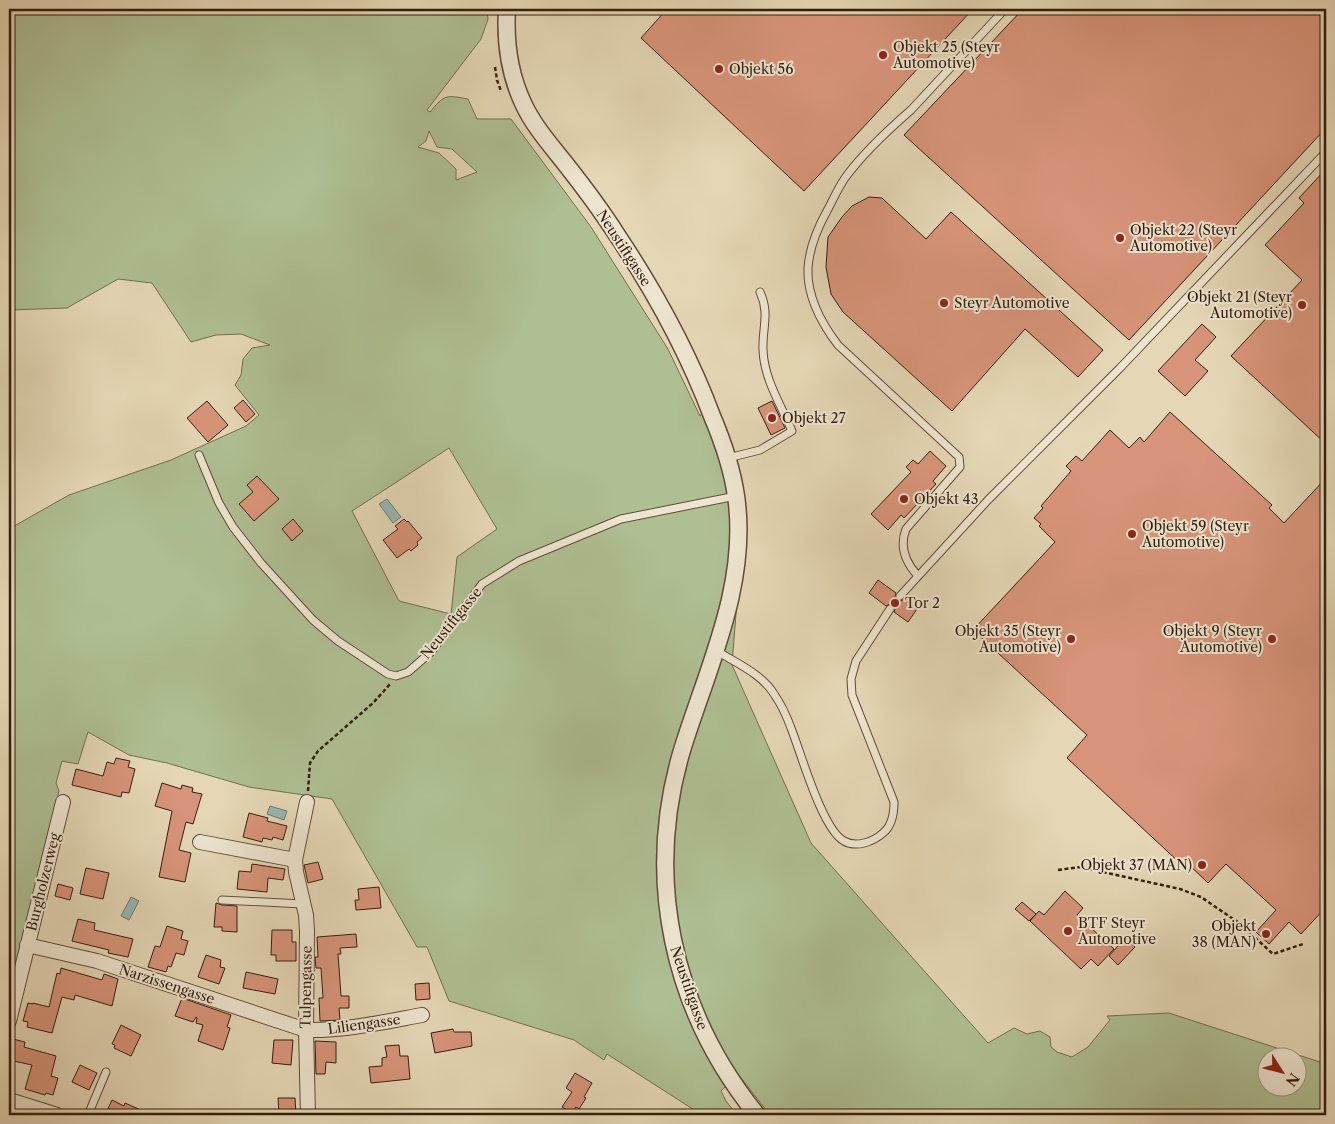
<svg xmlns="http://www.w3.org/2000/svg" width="1335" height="1124" font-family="'Libre Caslon Text',serif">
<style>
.green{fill:#aebf93;stroke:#726e50;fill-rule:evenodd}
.water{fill:#98b8b6;stroke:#707a72}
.building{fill:#d8947a;stroke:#351d0c}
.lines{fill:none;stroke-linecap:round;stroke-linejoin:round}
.service-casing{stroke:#614c36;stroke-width:9}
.minor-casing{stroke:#614c36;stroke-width:16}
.tertiary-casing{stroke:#614c36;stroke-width:19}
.path{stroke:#351d0c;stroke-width:2.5;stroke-dasharray:4 2.5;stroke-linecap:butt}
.service{stroke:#eee5d0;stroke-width:7}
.minor{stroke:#eee5d0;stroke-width:14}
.tertiary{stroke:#eee5d0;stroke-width:16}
.poi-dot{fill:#8f2418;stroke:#eee5d0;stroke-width:2}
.labels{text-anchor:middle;stroke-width:4;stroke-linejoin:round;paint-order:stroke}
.poi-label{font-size:14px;fill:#351d0c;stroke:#eee5d0;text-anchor:start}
.street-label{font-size:14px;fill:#351d0c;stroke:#eee5d0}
</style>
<rect width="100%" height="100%" fill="#e5d7b6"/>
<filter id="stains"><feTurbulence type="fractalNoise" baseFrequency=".004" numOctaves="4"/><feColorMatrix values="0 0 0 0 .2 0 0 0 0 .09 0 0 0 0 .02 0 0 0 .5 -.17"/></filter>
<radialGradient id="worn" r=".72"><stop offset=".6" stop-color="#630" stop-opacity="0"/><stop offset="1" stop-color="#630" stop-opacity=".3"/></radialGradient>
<!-- green -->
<path class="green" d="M9,9L487,10L488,19L481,39L427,110L430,112C445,94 446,95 468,99L477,119H511L591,227L668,349L700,416L712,399L745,499L732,665L811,843L988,1043L1014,1028L1027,1034L1040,1031L1050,1037L1051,1047L1057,1052L1072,1057L1088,1047L1110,1020L1107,1016L1169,1013L1326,1064V1115H770L738,1074L721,1091L726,1101L737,1115H702L607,1054L604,1060L574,1040L449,1001L427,947H417L332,799L249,787L167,763L129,755L88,732L78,764L62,761L56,783L59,791L9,995V529L69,495L171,460L246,426L259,415L235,385L241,375L243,359L252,348L270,345L241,334L216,335L191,342L152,283L118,279L67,308L9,310ZM429,131L437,147L452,149L477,172L456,180V169L439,153L418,147L426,141ZM449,448L497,529L457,557L451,614L399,601L352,511ZM1268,1056H1298V1086H1268Z"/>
<!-- water -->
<path class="water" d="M387,499L401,517L393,523L379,504Z
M270,806L287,811L284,820L267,814Z
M131,897L139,901L129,920L121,916Z"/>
<!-- building -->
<path class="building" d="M667,9H973L804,191L641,38Z
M1023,9H1326V128L1129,340L904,135Z
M1326,169V444L1231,356L1302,280L1265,245L1304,203L1299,198Z
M869,197L882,198L926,239L951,212L1103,350L1078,377L1025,329L952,411L843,312L831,294L826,267L828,237L842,217L852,206Z
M1202,324L1216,337L1195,360L1208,371L1185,396L1158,371Z
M243,400L255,414L246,422L234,408Z
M207,401L228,425L208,442L187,418Z
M772,401L785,428L771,435L758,408Z
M1170,412L1272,505L1269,508L1284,523L1326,478V907L1301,934L1289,922L1269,944L1256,932L1276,910L1226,864L1208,883L1184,860L1181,864L1067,758L1087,735L973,630L1055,542L1039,526L1041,524L1034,518L1043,508L1041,506L1071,471L1066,466L1076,456L1082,461L1110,430L1129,448L1140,437L1144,442Z
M930,451L946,466L933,481L936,484L904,518L901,515L888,530L871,514L911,472L906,467L913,460L918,464Z
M257,476L279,499L254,521L239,504L253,492L247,485Z
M293,519L303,531L292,541L282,529Z
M404,519L407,522L408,521L422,538L417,542L418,545L411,551L409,549L397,558L383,540L398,529L395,526Z
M878,580L896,593L895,597L897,600L901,601L904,599L917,609L908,622L894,612L895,609L893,605L890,604L886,606L869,593Z
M116,758L130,761L128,767L135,769L129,793L122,792L121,797L72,785L76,769L103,776L107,762L114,764Z
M162,783L181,789L182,785L193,788L192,792L202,794L193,824L186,822L179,850L191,853L185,882L159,877L172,811L155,806Z
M249,813L268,818L267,821L287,826L283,840L273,837L272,840L263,838L262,842L243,837Z
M318,862L323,879L308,883L304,865Z
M252,864L285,869L283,880L268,878L267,892L237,889L239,871L251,872Z
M86,868L109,873L103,899L80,894Z
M58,884L73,888L70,900L55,896Z
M379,887L381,908L356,910L355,900H359L358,889Z
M1065,891L1083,908L1077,915L1114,949L1098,966L1091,959L1081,969L1030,921L1039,911L1044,915Z
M1022,902L1036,914L1029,921L1015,909Z
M216,903L222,905L237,906V932L222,931V927H214Z
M78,919L95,923L94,930L133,939L128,957L108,953L109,950L72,941Z
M167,926L183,931L181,939L188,941L184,955L176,953L171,967L168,966L166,972L148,967L155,946L160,947Z
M272,930H292V942H296V961H276V955H271Z
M356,934L357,947L340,948L341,954H338L341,996H349V1008H339L340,1020L320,1021L319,998H323L321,968H316L315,957H318L317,937Z
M1125,938L1135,947L1118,965L1109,956Z
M206,955L221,960L220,967L225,968L219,984L198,977Z
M61,968L102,980L104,974L118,979L112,1006L75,995L74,1000L62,997L52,1033L27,1027L28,1022L23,1021L28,1003L33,1004V1003L49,1007L57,973L60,974Z
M246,972L278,979L275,994L243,988Z
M429,983L430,999L416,1000L415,984Z
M182,998L231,1015L227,1027L230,1028L223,1050L198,1041L203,1025L196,1023L197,1018L196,1017L193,1022L175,1016Z
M121,1025L141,1035L131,1056L114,1048L115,1045L112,1044Z
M453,1029L454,1032H471L472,1046L435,1053L431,1033Z
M13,1039L25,1042L24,1047L56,1056L51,1076L58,1078L53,1095L46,1093L45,1095L25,1089L32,1065L9,1060Z
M274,1040H293L291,1065L272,1063Z
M315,1041L336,1042V1063L326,1062L325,1074H316Z
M399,1045L400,1056H408L410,1079L371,1083L369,1067L382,1066V1058L387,1057L385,1046Z
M80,1065L97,1073L89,1090L72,1082Z
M575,1073L592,1083L584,1097L586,1098L579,1109L576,1107L572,1113L562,1107L572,1092L566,1088Z
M278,1098H295L296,1115H279Z
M112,1100L124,1106L125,1103L152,1115H105Z"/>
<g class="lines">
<defs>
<path id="service" d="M199,455L219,503L233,527L261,563L313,620L338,641L388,674L396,676L408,672L431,652L482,584L519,561L621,519L736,496
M728,458L760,450L792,431C781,405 764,379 763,350C762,328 770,314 760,292
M918,576C906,563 899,547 906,529L960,467L959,457L838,345C822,324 807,297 808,269C809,248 817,229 827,211C833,200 838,188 845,178C863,153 888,130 911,110L1005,9
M900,596L988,500L1120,368L1326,152
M717,651C736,663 762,674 774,694C781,704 787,717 791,728C801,753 822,829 844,841C856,848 873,842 883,833C892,826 894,813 894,802L852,695L851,679L856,661L890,609
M222,900L303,904
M88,1115L106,1072"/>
<path id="minor" d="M307,802L295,860L296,872L306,915L307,931L306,1030L308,1115
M200,842L295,860
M27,945L97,961L306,1030C344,1031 384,1022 422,1015
M9,1021L63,802
M9,1100L57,1115"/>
<path id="tertiary" d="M507,9C505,41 509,73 523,103C533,125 549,143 564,162C583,186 601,210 617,235C655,292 688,352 712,416C723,442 732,468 736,496C749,583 708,667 683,747C643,877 672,1010 757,1115"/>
</defs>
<!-- service casing -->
<use href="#service" class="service-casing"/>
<!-- minor casing -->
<use href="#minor" class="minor-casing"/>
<!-- tertiary casing -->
<use href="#tertiary" class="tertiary-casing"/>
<!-- path -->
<path class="path" d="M495,67L497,80L501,91
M308,791L310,763L318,751L373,703L391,683
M1058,870L1080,867L1180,889L1201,897L1239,923L1273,954L1303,944"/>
<!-- service -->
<use href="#service" class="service"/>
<!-- minor -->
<use href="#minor" class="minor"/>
<!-- tertiary -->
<use href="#tertiary" class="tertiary"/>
</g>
<!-- markers -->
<g class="poi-dot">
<circle cx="883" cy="55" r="5"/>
<circle cx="719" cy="69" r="5"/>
<circle cx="1120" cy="238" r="5"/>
<circle cx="944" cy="303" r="5"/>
<circle cx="1302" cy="305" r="5"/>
<circle cx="772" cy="418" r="5"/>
<circle cx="904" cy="499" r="5"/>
<circle cx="1132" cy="534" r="5"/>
<circle cx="895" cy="603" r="5"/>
<circle cx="1071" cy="639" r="5"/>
<circle cx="1272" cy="639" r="5"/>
<circle cx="1202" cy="865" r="5"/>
<circle cx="1068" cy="931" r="5"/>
<circle cx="1266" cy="934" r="5"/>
</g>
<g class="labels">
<!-- poi labels -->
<g class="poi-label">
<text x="893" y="52">Objekt 25 (Steyr<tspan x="893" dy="16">Automotive)</tspan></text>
<text x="729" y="74">Objekt 56</text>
<text x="1130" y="235">Objekt 22 (Steyr<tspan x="1130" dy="16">Automotive)</tspan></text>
<text x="1292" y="302" text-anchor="end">Objekt 21 (Steyr<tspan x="1292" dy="16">Automotive)</tspan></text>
<text x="954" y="308">Steyr Automotive</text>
<text x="782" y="423">Objekt 27</text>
<text x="914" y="504">Objekt 43</text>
<text x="1142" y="531">Objekt 59 (Steyr<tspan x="1142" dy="16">Automotive)</tspan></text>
<text x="905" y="608">Tor 2</text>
<text x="1061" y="636" text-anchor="end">Objekt 35 (Steyr<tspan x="1061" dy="16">Automotive)</tspan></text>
<text x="1262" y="636" text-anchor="end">Objekt 9 (Steyr<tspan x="1262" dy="16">Automotive)</tspan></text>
<text x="1192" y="870" text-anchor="end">Objekt 37 (MAN)</text>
<text x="1078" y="928">BTF Steyr<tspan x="1078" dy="16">Automotive</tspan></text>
<text x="1256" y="931" text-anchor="end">Objekt<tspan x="1256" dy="16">38 (MAN)</tspan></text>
</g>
<!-- street labels -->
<g class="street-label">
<text transform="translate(624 248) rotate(57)" y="5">Neustiftgasse</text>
<text transform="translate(451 623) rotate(-51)" y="5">Neustiftgasse</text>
<text transform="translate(43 882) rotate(-76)" y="5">Burgholzerweg</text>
<text transform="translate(167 984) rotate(18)" y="5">Narzissengasse</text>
<text transform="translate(306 987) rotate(-89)" y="5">Tulpengasse</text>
<text transform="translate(689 988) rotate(71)" y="5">Neustiftgasse</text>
<text transform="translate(364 1024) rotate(-8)" y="5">Liliengasse</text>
</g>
</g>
<!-- margin -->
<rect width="1335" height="1124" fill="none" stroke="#e5d7b6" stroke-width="30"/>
<rect x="10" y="10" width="1315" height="1104" fill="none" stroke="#351d0c" stroke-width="2.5"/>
<rect x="15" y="15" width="1305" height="1094" fill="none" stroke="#351d0c"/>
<!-- north arrow -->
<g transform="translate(1282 1072) rotate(126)"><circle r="24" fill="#eee5d0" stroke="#a49582"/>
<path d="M0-4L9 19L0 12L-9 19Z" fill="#8f2418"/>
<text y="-8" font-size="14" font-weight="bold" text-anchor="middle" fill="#351d0c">N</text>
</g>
<rect width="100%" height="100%" filter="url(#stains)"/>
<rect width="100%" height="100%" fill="url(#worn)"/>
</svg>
